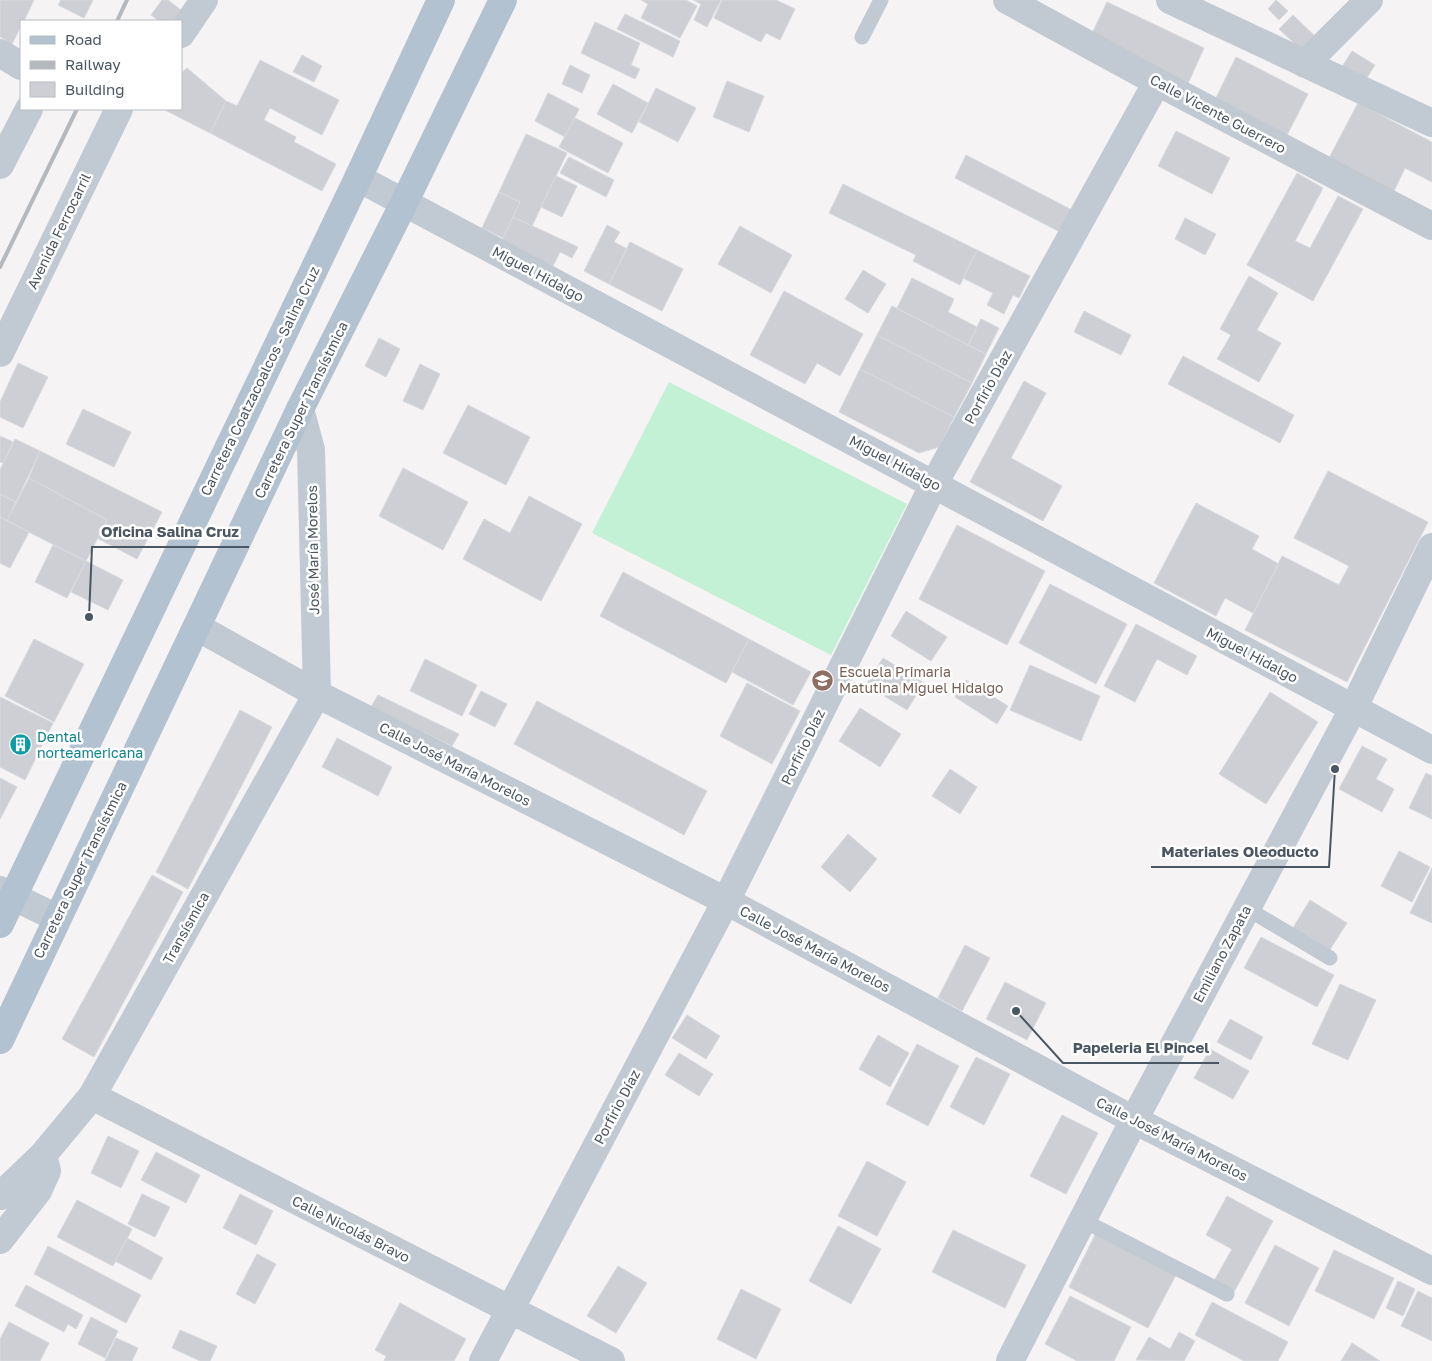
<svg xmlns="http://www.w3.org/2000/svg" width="1432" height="1361" font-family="'Golos Text',sans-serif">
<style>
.garden{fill:#c3f1d5}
.building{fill:#cdcfd5;stroke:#d7d9de}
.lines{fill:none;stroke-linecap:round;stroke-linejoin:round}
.lane{stroke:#c1cad2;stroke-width:15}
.street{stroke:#c1cad2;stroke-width:28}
.primary{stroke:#b3c2d1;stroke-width:28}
.rail{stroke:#b5b8bd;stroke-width:4}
.labels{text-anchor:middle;stroke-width:5;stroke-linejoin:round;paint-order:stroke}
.street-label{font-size:14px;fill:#4a5661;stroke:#fff}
.education-label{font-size:14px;fill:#785e54;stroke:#fff;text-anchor:start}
.culture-label{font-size:14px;fill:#0d838f;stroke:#fff;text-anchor:start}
.leader{fill:none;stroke:#4a5661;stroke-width:2}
.callout-dot{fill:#4a5661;stroke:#fff;stroke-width:2}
.callout-label{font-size:15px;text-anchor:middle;font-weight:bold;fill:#4a5661;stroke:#fff;stroke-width:5;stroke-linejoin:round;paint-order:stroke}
</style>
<rect width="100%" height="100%" fill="#f5f3f3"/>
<!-- garden -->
<path class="garden" d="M669,382L907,504L831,655L592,533Z"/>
<!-- building -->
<path class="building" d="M0,0H34L24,21H21V26L12,44L0,37Z
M61,0H93L84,18L58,5Z
M162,0H168L190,17L181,21H159L151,15Z
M641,0H686L697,6L680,38L641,18L648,4Z
M693,0H721L707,27L694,20L701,4Z
M722,0H776L795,9L780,40L766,33L761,42L714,18Z
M1276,0L1288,11L1279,20L1268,9Z
M1107,2L1204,48L1186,88L1088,42Z
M625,14L680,41L673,57L617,29Z
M1293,15L1321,42L1308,56L1279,29Z
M595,22L640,43L631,65L640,69L635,79L581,53Z
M1352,51L1375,65L1363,84L1340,70Z
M302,55L322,66L314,82L293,72Z
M1236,57L1308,94L1285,139L1214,102Z
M260,60L339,100L322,135L270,108L264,120L296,137L294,142L336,164L322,191L210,133L226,101L237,106Z
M570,65L590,75L582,93L562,84Z
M187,68L226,101L210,133L163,109H181V73Z
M727,81L764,96L749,132L713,117Z
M613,84L648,103L632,133L597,114Z
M656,88L696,108L678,142L639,122Z
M548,93L579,109L565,137L535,121Z
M1358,103L1432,142V182L1405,168L1394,191L1329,158Z
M575,118L623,143L608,173L559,147Z
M1176,131L1230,158L1212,194L1158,166Z
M526,134L567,153L532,226L513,217L520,202L499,192Z
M966,155L1074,211L1062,233L955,178Z
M569,157L614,180L606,197L560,173Z
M1297,173L1323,188L1295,241L1310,248L1338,196L1363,209L1313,301L1247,265Z
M556,176L577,186L562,217L541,207Z
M843,184L977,250L960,285L913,261L916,255L829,213Z
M499,192L520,202L503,238L482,228Z
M513,217L578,247L572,258L560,252L553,266L501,242Z
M1185,218L1216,234L1205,255L1175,239Z
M607,225L620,232L614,242L627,249L609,284L584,271Z
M740,226L792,255L771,293L718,264Z
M630,242L683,269L662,311L609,284Z
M977,250L1030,276L1019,298L1013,295L1004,314L987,305L993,293L963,278Z
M863,270L886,284L868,313L845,299Z
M1249,276L1278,293L1257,330L1281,343L1259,382L1217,359L1231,335L1220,329Z
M912,278L954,299L948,312L977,327L968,345L897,308Z
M784,291L863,334L840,376L817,363L805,384L750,355Z
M892,306L986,354L972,383L877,335Z
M1084,311L1131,335L1121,355L1074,332Z
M981,319L999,328L986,354L968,345Z
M877,335L972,383L954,417L860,369Z
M379,338L400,349L386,377L365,366Z
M1183,356L1294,415L1280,443L1168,384Z
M18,363L48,377L23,428L0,417V402Z
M420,364L440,374L423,410L403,401Z
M860,369L954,417L939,447L919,453L839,412Z
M1024,381L1046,393L1011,458L1062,486L1043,521L970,482Z
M468,405L530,437L506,485L443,453Z
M83,409L131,432L114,467L66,444Z
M0,436L13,442L3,463L0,462Z
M15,439L40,451L16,502L0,494V470Z
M40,451L162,512L137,559L97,538L107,520L29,478Z
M403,468L468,502L443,550L379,516Z
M1328,471L1428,522L1347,682L1245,630L1282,556L1339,585L1349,566L1294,538Z
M29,478L107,520L86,561L7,521Z
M0,494L16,502L7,521L0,517Z
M529,496L582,524L541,601L463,559L484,519L510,533Z
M1196,503L1259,536L1252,549L1279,564L1253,613L1225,598L1216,616L1154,583Z
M0,517L29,532L10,568L0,563Z
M957,525L1045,571L1007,645L919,599Z
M53,545L86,561L67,598L35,582Z
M86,561L123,580L108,610L71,592Z
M623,572L749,639L726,683L600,616Z
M1050,584L1127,624L1096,684L1019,643Z
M906,611L947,637L931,661L891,636Z
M1136,624L1197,656L1187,675L1157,659L1135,702L1104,686Z
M34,639L84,664L54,722L5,696Z
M749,639L811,672L793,705L732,672Z
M883,658L924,683L907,710L866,685Z
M425,659L477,685L462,716L410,691Z
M1030,665L1100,696L1081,741L1010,710Z
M966,680L1008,706L997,724L955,697Z
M747,683L800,711L772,764L720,736Z
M481,691L507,704L495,727L469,714Z
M1270,692L1318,722L1266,804L1219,774Z
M378,695L459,734L452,746L371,707Z
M0,697L53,723L25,780L0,767Z
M537,701L707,791L684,835L514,744Z
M860,708L901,734L880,767L839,741Z
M240,710L272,727L188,889L156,872Z
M337,738L392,767L378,796L322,767Z
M1362,746L1387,759L1376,779L1394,789L1382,812L1339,789Z
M950,769L977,787L960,814L932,796Z
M1426,773L1432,776V819L1409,808Z
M0,778L17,787L0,819Z
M848,834L877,859L850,892L821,867Z
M1399,851L1430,867L1412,902L1381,886Z
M1432,868V923L1410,913Z
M152,875L183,892L94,1057L62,1039Z
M1310,900L1347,923L1327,954L1291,931Z
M1261,937L1334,975L1317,1007L1244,968Z
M965,945L990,958L962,1011L938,998Z
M1005,982L1046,1003L1027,1040L986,1019Z
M1340,984L1376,1000L1348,1060L1312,1044Z
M687,1015L720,1036L706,1059L672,1038Z
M1230,1019L1263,1037L1251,1060L1217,1042Z
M878,1035L909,1053L890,1087L859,1069Z
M917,1044L959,1066L928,1126L886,1104Z
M1210,1049L1249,1071L1233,1099L1194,1078Z
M679,1053L713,1074L699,1096L665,1075Z
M976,1057L1010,1074L984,1125L950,1107Z
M1062,1115L1098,1133L1066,1194L1030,1176Z
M108,1136L139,1151L121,1188L91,1173Z
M156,1152L200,1175L186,1203L141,1180Z
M867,1161L906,1182L877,1236L838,1216Z
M142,1194L170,1207L155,1237L128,1224Z
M240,1194L273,1211L256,1245L223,1228Z
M1227,1196L1273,1221L1234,1292L1214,1281L1232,1249L1206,1235Z
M77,1200L132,1229L113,1266L57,1237Z
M838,1226L881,1249L851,1304L809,1281Z
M953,1230L1026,1265L1005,1308L932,1272Z
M1096,1233L1176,1275L1148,1328L1069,1287Z
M127,1238L163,1258L151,1280L115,1261Z
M1275,1245L1319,1268L1289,1326L1245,1303Z
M48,1246L141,1295L126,1323L34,1274Z
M1334,1250L1394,1278L1374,1319L1315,1291Z
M257,1254L276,1264L255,1304L236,1294Z
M618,1266L647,1283L616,1333L587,1316Z
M1398,1281L1415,1289L1403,1316L1386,1308Z
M26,1285L83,1315L76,1329L68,1324L64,1332L15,1306Z
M741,1289L781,1309L756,1359L717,1339Z
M1418,1291L1432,1298V1341L1401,1326Z
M1070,1296L1131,1327L1114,1361H1077L1045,1344Z
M1212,1302L1288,1342L1278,1361H1244L1195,1335Z
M400,1303L466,1339L454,1361H384L386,1356L375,1350Z
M91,1317L118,1331L105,1358L78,1344Z
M9,1322L49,1343L40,1361H0V1339Z
M180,1330L217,1346L210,1361H200L172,1348Z
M1179,1332L1195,1341L1184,1361L1136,1360L1149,1337L1170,1349Z
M116,1338L138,1348L132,1361H105Z
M1352,1343L1380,1361H1341Z"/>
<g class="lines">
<!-- lane -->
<path class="lane" d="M862,37L881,0
M1246,908L1330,958
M1082,1220L1227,1294"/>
<!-- street -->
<path class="street" d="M1007,0L1157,82L1432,226
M1170,0L1432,123
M181,34L204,0
M0,53L21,66
M1305,64L1369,0
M0,165L29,109
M358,178L1432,750
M0,353L119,109
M197,627L317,694L726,901L1134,1120L1432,1271
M0,890L57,918
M92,1096L611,1361
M0,1196L43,1155L92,1096L317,694L311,450L300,409
M0,1240L38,1191L47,1171L43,1155
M483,1361L726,901L934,484L1157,82
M1010,1361L1134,1120L1353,709L1432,547"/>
<!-- primary -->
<path class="primary" d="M0,924L358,178L441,0
M0,1040L300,409L404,203L503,0"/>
<!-- rail -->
<path class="rail" d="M117,21L127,0
M0,267L77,109"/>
</g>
<!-- icons -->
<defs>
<symbol id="school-disc" viewBox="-11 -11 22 22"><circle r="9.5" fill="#8d6e63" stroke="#fff"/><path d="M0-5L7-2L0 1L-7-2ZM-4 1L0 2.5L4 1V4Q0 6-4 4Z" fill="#fff"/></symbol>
<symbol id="building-disc" viewBox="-11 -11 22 22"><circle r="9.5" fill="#0f9aa8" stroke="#fff"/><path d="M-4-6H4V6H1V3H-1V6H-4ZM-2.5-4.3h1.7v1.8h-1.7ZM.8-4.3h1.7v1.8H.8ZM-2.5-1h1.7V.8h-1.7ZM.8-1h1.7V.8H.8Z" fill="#fff"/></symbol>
</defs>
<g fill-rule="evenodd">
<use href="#school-disc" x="810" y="668" width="25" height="25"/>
<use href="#building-disc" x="8" y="732" width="25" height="25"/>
</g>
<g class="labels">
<!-- street labels -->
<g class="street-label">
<text transform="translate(1218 114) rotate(28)" y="5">Calle Vicente Guerrero</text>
<text transform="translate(59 231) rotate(-64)" y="5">Avenida Ferrocarril</text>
<text transform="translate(538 274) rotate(28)" y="5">Miguel Hidalgo</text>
<text transform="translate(260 381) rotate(-64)" y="5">Carretera Coatzacoalcos - Salina Cruz</text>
<text transform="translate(988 387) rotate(-61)" y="5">Porfirio Díaz</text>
<text transform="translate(301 410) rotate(-64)" y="5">Carretera Super Transístmica</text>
<text transform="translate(895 463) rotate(28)" y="5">Miguel Hidalgo</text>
<text transform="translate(313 550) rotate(-91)" y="5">José María Morelos</text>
<text transform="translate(1252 655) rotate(28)" y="5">Miguel Hidalgo</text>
<text transform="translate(803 747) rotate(-64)" y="5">Porfirio Díaz</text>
<text transform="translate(455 764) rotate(27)" y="5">Calle José María Morelos</text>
<text transform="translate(80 870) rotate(-64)" y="5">Carretera Super Transístmica</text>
<text transform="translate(186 928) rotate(-61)" y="5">Transísmica</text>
<text transform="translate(815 949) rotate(28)" y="5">Calle José María Morelos</text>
<text transform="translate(1222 954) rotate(-62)" y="5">Emiliano Zapata</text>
<text transform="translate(617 1107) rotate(-62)" y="5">Porfirio Díaz</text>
<text transform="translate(1172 1139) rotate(27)" y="5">Calle José María Morelos</text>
<text transform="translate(351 1229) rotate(27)" y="5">Calle Nicolás Bravo</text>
</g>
<!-- education labels -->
<g class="education-label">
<text x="839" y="677">Escuela Primaria<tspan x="839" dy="16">Matutina Miguel Hidalgo</tspan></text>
</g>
<!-- culture labels -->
<g class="culture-label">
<text x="37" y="742">Dental<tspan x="37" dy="16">norteamericana</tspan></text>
</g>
</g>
<!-- callouts -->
<path class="leader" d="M89 617L92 547H249M1335 769L1329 867H1151M1016 1011L1063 1063H1219"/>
<g class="callout-dot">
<circle cx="89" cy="617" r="5"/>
<circle cx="1335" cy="769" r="5"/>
<circle cx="1016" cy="1011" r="5"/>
</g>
<g class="callout-label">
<text x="170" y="537">Oficina Salina Cruz</text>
<text x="1240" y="857">Materiales Oleoducto</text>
<text x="1141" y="1053">Papeleria El Pincel</text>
</g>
<!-- legend -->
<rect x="20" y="20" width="162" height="90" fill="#ffffff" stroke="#b7bbc0"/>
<rect x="30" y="36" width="25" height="8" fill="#b3c2d1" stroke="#b7bbc0"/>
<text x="65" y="45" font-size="15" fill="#4a5661">Road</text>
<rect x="30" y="61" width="25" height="8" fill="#b5b8bd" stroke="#b7bbc0"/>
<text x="65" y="70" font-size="15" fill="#4a5661">Railway</text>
<rect x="30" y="82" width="25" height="15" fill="#cdcfd5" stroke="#b7bbc0"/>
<text x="65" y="95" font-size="15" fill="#4a5661">Building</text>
</svg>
